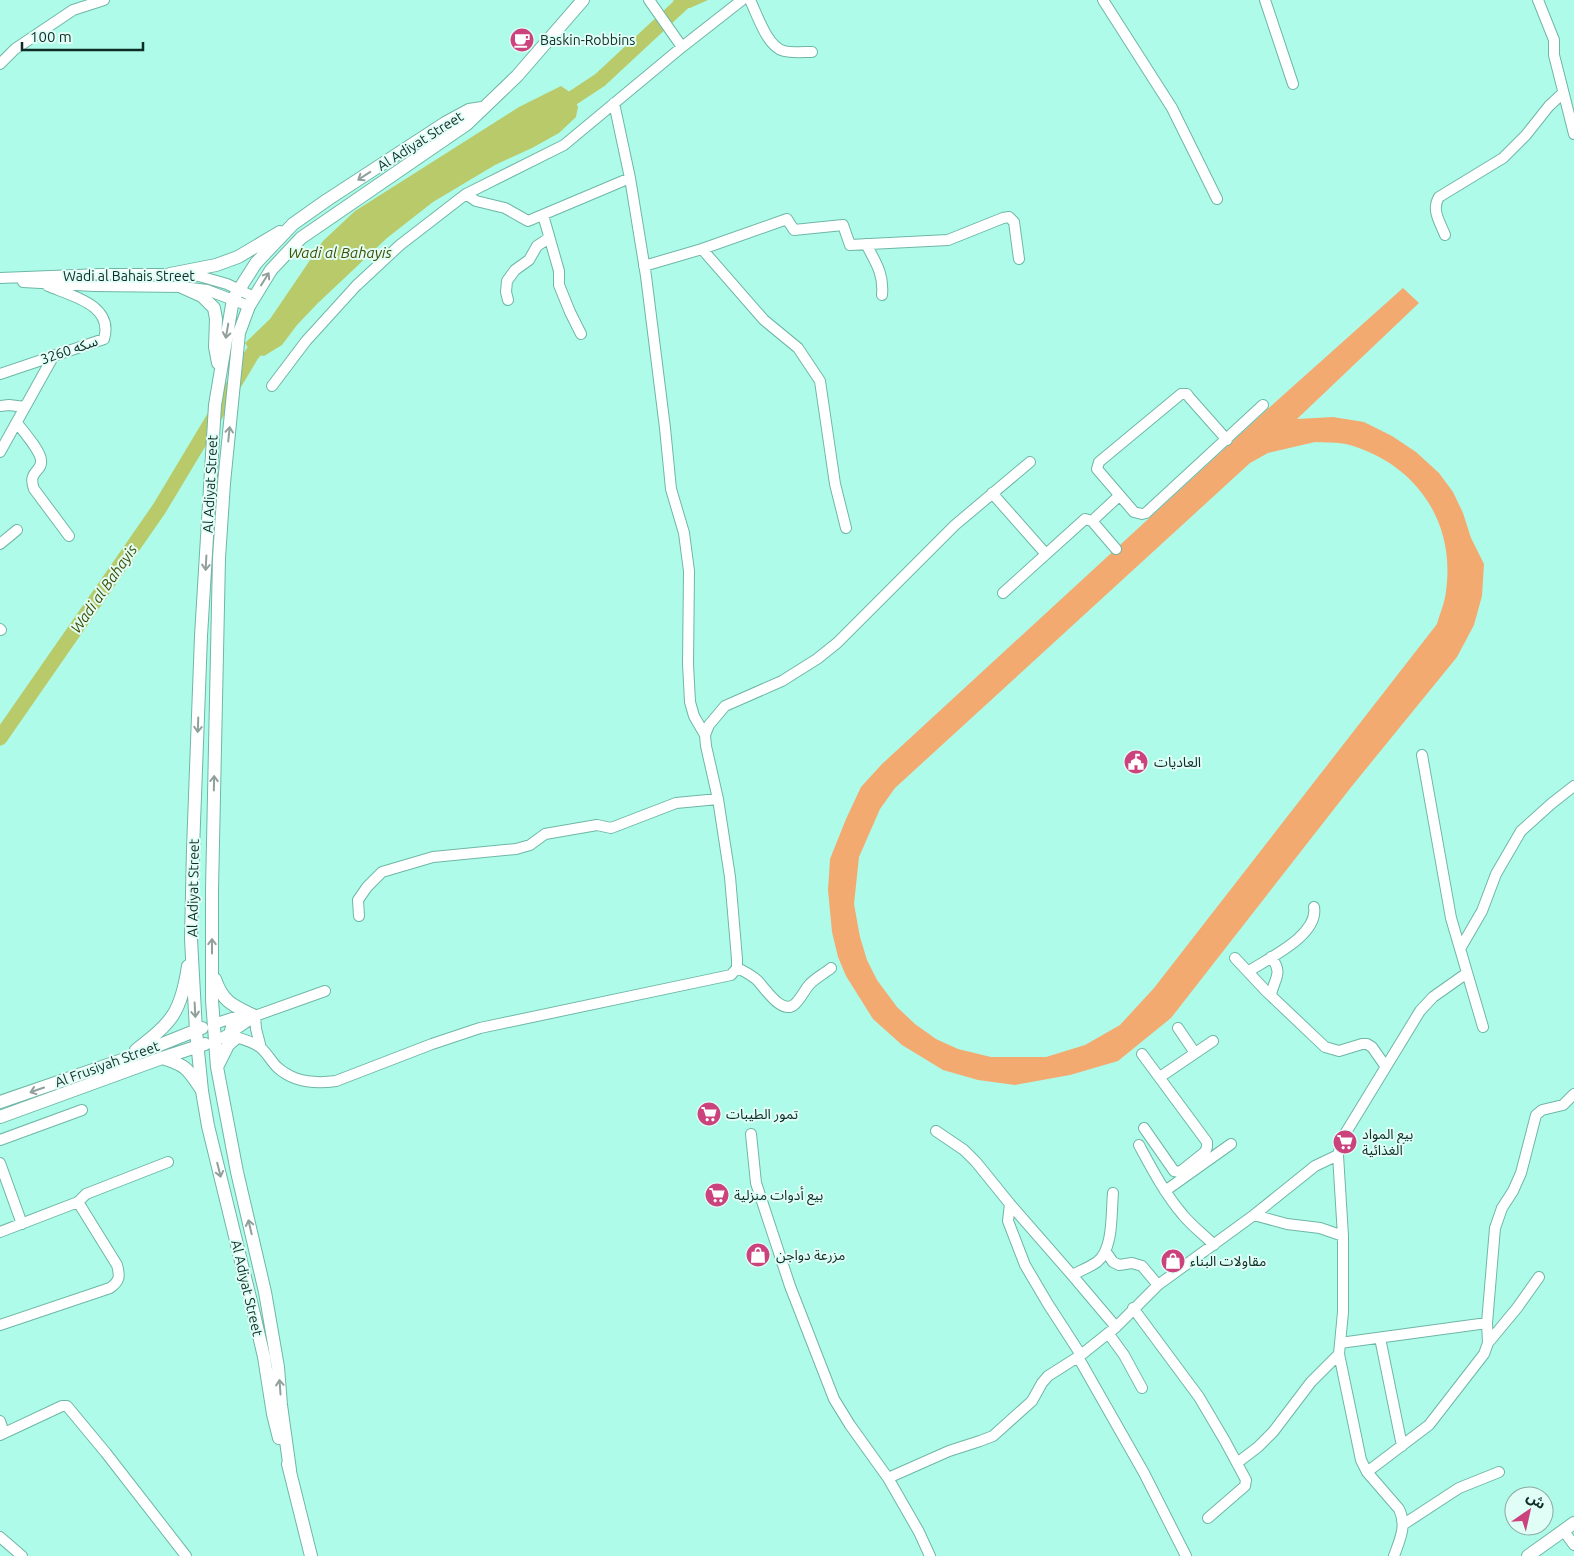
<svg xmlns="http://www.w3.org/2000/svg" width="1574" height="1556" font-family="Ubuntu,'Noto Sans Arabic',sans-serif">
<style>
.green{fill:#f3aa71;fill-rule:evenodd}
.water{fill:#b9ca6b}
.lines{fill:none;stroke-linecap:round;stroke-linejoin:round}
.river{stroke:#b9ca6b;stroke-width:15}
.minor-casing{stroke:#6eb7a7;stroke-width:12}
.major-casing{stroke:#6eb7a7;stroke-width:14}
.minor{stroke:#fff;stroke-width:10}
.major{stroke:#fff;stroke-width:12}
.oneway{stroke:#92a09d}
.labels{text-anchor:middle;stroke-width:4;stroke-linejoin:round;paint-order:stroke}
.poi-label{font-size:14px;fill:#0d2d26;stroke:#e1fef6;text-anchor:start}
.street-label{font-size:14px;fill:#0d2d26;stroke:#e1fef6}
.water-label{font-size:15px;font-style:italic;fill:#434d02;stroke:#e1fef6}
</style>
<rect width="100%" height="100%" fill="#affbe9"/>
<!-- green -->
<path class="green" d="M1403,288L1419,303L1297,419L1333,417L1364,422L1392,436L1416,452L1439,473L1453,492L1463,513L1471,538L1484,564L1482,596L1474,625L1457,657L1352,786L1171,1018L1118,1061L1070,1075L1015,1085L978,1080L943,1070L902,1045L873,1019L846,976L838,957L832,932L828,890L830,859L846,819L861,787L882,764L1271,406ZM1315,442C1325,443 1336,442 1346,444C1414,462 1456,520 1446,591C1445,602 1440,613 1437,624L1154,988L1120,1025L1085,1045L1046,1057H991L958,1049L936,1039L915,1024L897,1007L877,980L867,960L860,937L854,904L859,857L880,809L895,788L1250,463L1268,453Z"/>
<!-- water -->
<path class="water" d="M673,0H708L690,8H677Z
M561,86L571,93L578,107L576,117L559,133L532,148L495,165L433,202L387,238L318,303L297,325L282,345L264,356L252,354L245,343L270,319L323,241L355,211L519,107Z"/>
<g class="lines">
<!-- river -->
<path class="river" d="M556,109L600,80L686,0
M0,738L159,509L252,354L264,340"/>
<defs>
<path id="minor" d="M649,0L682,47
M750,0C757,14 767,47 784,51C792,53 803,52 812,52
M1103,0L1172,108L1217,199
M1265,0L1293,84
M1538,0L1554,40V55L1574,134
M0,64L15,49L73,10L104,0
M614,103L630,178L646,276L665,428L671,489L684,533L689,571L688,664L690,702L694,716L705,735
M466,194L476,201L505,208L528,221L630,178
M543,215L559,271V285L570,312L581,334
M1445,235C1440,222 1431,210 1439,197L1503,158L1526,135L1549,106L1563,93
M866,244C876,263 884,274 882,295
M702,249L764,320L798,348L820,381L835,484L846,528
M644,266L702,249L787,219L794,230L843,225L850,245L948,240L1003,218L1009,217L1014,222L1019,259
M0,278L102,274H170L199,276L227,284L254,297
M23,282L94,286L182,287L207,290L249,306
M508,300L506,292L507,281L515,270L529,260L537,246L549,238
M0,374L104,339C114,305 72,296 48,286
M272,386L306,341L356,286L400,245L466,194L564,145L682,47L742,0
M0,406L9,405L25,407
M17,423C23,431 40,450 41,460C43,472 27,470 34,489L69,536
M1227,440L1189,397L1187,394H1181L1099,462L1097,469L1134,512L1142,514L1146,513L1263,405
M0,452L54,355
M992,493L1045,553
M1092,521L1119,496
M0,544L17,530
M1003,593L1085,519L1092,521L1116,549
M0,629L1,630
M1422,755L1451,918L1483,1027
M359,916L358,900L367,887L382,872L433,857L516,849L530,845L545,834L597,825L611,828L676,803L718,799
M1460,949L1482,911L1496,874L1521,831L1551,804L1574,786
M1235,958L1266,991L1325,1047L1339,1051L1362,1044H1367L1372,1047L1386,1067
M737,968C744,971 751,975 757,980C765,988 782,1016 795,1004C801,998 804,991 809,985C815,978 824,974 831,968
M1249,971C1269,958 1319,935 1314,907
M1271,995C1274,978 1284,974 1271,957
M255,1016L256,1029L261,1048
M238,1018L231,1027L229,1034C239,1039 253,1041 261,1048C267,1053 271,1061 277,1067C293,1082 315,1084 336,1081L432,1044L480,1028L731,975L737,968V959L730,877L718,799L706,746L705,735L709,725L725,706L782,681L817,659L837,643L955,525L1030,462
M214,1024L232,1018L255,1016L325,991
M1178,1028L1195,1053
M215,1041L229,1034L254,1017
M1142,1054L1204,1138L1207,1142V1147L1205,1152L1180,1172L1174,1171L1144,1128
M1160,1077L1213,1041
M936,1131L964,1150L976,1162L1010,1204L1072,1275L1116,1327
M751,1134L756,1183L790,1286L834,1399L850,1425L888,1478L919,1532L930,1556
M0,1140L82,1110
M1139,1145C1152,1169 1165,1194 1183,1215C1192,1226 1204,1235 1214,1245
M0,1163L22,1224
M1165,1191L1231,1144
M1010,1204L1008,1221L1025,1265L1048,1304L1081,1355
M1254,1215L1287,1224L1320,1228L1343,1236
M0,1232L78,1202L86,1194L168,1162
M1106,1252L1113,1262L1119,1265L1132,1263L1142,1266L1158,1285
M1072,1275C1080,1271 1090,1267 1097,1262C1114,1249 1111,1212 1113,1193
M1133,1308L1199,1397L1225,1441L1246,1480L1245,1486L1208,1518
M0,1325L110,1288C120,1281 120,1276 117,1265L78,1202
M1108,1333L1124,1355L1142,1388
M1380,1338L1402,1446
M1340,1343L1487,1323
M1488,1343L1517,1308L1539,1277
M1078,1357L1144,1473L1186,1556
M0,1421L4,1433
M0,1435L62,1406H67L106,1453L186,1556
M1237,1463L1258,1447L1273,1432L1311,1382L1339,1354
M1367,1472L1429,1425L1484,1354L1488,1343L1487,1323L1495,1228L1502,1208L1513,1191L1521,1173L1536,1115L1542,1110L1563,1105L1574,1094
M888,1478L949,1451L980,1441L993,1436L1032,1401L1042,1383L1048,1376L1081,1355L1116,1327L1158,1285L1254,1215L1315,1166L1338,1155
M1404,1524L1459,1488L1499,1472
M1563,1530L1574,1545
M0,1537L22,1556
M1394,1556C1400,1539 1407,1526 1399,1509L1367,1472L1361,1460L1339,1354L1343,1312V1236L1338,1155L1343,1137L1348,1129L1420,1011L1433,997L1467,973"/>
<path id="major" d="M170,274L216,265L238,257L280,232
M182,287L202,296L214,308L216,319L215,347L218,363
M215,979C223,1003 234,1006 255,1016
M136,1050C172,1022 181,1013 188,966
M162,1058C186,1065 188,1069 201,1089
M217,1067L228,1045L236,1038
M0,1102L122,1060L202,1028
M0,1117L162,1058L205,1044
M279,1438L273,1414L264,1357L253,1310L208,1126L202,1091L196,1031L191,939L193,849L201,636L215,405L233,299L256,263L293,224L327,200L445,123L469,110L482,108
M288,1464L311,1556
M290,1470L281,1405L278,1367L265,1292L237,1172L217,1067L212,1000V890L219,558L224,483L239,333L249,306L271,270L301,238L467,124L517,76L583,0
M1528,1556L1574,1523"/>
</defs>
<!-- minor casing -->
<use href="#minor" class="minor-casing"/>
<!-- major casing -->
<use href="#major" class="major-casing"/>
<!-- minor -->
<use href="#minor" class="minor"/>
<!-- major -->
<use href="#major" class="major"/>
</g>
<!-- one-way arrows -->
<defs><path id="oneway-shaft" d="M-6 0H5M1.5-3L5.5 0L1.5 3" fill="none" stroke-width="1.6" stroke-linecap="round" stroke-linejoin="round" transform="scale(1.25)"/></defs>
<g class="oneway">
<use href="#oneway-shaft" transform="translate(364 176) rotate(147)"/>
<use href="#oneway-shaft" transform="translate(265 279) rotate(-58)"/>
<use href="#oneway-shaft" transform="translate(227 331) rotate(100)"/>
<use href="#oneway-shaft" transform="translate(229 434) rotate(-84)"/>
<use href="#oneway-shaft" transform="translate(206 563) rotate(93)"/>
<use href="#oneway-shaft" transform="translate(198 725) rotate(92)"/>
<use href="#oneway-shaft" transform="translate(214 783) rotate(-89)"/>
<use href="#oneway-shaft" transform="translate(212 946) rotate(-90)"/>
<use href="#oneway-shaft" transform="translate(195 1010) rotate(87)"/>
<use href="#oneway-shaft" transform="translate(37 1090) rotate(161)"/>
<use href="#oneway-shaft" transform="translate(219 1170) rotate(76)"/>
<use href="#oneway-shaft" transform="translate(250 1227) rotate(-103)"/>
<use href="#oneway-shaft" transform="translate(280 1387) rotate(-94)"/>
</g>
<!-- icons -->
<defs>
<symbol id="cafe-disc" viewBox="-11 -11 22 22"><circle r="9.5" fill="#cb427d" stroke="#e1fef6"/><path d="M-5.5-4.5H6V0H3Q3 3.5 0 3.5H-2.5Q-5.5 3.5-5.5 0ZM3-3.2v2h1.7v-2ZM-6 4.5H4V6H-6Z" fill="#fff"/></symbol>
<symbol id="civic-disc" viewBox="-11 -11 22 22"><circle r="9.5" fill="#cb427d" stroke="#e1fef6"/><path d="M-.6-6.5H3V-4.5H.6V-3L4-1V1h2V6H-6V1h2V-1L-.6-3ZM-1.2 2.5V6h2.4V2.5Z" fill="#fff"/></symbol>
<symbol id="supermarket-disc" viewBox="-11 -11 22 22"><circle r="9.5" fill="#cb427d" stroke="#e1fef6"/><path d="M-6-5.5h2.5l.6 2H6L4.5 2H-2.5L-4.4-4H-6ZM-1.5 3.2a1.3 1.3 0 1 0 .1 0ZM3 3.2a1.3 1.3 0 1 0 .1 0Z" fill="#fff"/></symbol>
<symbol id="shop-disc" viewBox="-11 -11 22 22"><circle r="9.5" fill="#cb427d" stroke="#e1fef6"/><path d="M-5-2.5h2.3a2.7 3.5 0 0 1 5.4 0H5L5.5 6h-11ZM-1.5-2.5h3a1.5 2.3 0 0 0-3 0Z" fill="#fff"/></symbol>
</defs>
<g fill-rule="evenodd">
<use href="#cafe-disc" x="508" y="26" width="28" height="28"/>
<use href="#civic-disc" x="1122" y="748" width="28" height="28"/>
<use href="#supermarket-disc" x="695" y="1100" width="28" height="28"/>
<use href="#supermarket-disc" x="1331" y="1128" width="28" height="28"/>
<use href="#supermarket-disc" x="703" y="1181" width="28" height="28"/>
<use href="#shop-disc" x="744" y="1241" width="28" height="28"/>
<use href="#shop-disc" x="1159" y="1247" width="28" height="28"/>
</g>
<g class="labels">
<!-- poi labels -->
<g class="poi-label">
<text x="540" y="45">Baskin-Robbins</text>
<text x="1154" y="767">العاديات</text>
<text x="726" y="1119">تمور الطيبات</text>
<text x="1362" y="1139">بيع المواد<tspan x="1362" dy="16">الغذائية</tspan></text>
<text x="734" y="1200">بيع أدوات منزلية</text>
<text x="776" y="1260">مزرعة دواجن</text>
<text x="1190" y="1266">مقاولات البناء</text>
</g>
<!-- street labels -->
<g class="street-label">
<text transform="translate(420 141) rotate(-32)" y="5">Al Adiyat Street</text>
<text x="129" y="281">Wadi al Bahais Street</text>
<text transform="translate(69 350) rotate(-19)" y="5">سكه 3260</text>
<text transform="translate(210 484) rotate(-87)" y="5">Al Adiyat Street</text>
<text transform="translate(193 888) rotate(-89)" y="5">Al Adiyat Street</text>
<text transform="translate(107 1064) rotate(-20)" y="5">Al Frusiyah Street</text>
<text transform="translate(247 1288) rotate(77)" y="5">Al Adiyat Street</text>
</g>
<!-- water labels -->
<g class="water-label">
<text x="340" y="258">Wadi al Bahayis</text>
<text transform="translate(104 589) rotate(-55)" y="5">Wadi al Bahayis</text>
</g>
</g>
<!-- north arrow -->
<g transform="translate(1529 1511) rotate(34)"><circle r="24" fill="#e1fef6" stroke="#8caaa3"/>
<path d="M0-4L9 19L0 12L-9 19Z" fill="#cb427d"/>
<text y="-8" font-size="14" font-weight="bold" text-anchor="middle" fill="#0d2d26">ش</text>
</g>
<!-- scale -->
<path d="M22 42v8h121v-8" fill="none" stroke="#0d2d26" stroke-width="2.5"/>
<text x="30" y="42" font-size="15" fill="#0d2d26" stroke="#e1fef6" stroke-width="4" paint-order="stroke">100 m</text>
</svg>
